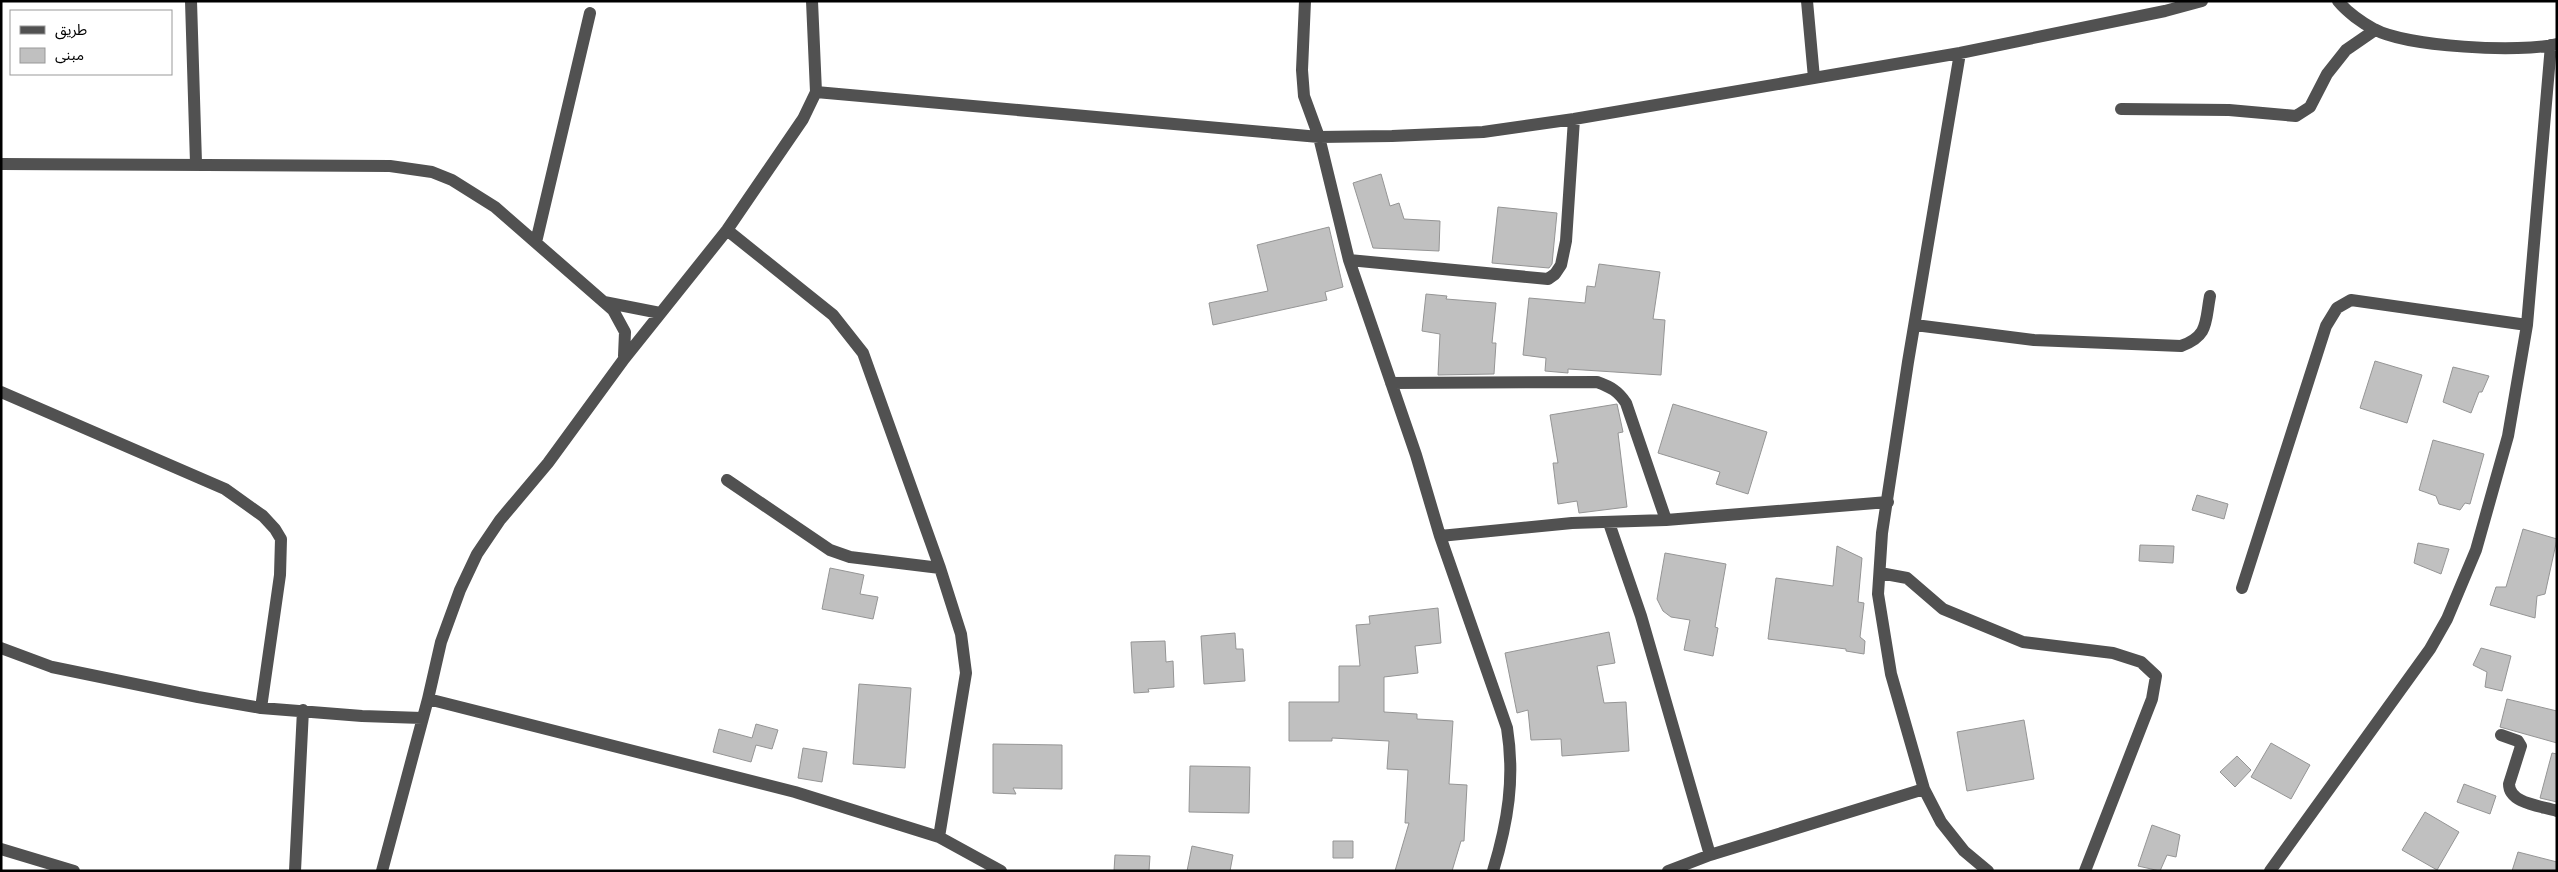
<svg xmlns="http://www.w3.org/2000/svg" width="2558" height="872" font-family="'Varela Round','Noto Sans Arabic',sans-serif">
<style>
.building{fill:#c0c0c0;stroke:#959595}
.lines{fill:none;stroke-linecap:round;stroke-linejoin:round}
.minor{stroke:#515151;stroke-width:12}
</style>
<rect width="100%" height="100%" fill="#fff"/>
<!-- building -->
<path class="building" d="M1381,174L1390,206L1399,203L1404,219L1440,221L1439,251L1373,248L1353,183Z
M1498,207L1557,213L1552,264L1549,268L1492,263Z
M1329,227L1343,287L1325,292L1327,300L1213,325L1209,303L1268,291L1257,245Z
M1599,264L1660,272L1653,319L1665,320L1661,375L1568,369V373L1545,371L1546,358L1523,355L1529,298L1585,303L1587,286L1595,287Z
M1426,294L1447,296L1446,299L1496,303L1492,343H1496L1494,374L1438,375L1440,334L1422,331Z
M2375,361L2422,375L2407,423L2360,408Z
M2453,367L2489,376L2482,392H2479L2471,413L2443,402Z
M1617,404L1623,432L1618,433L1627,507L1579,513L1577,501L1558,504L1553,463H1558L1550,415Z
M1673,404L1767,432L1748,494L1716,484L1720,472L1658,453Z
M2433,440L2484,454L2470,504L2465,503L2460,510L2439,504L2436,496L2419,490Z
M2197,495L2228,504L2224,519L2192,510Z
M2523,529L2557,539L2545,594L2537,596L2535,618L2490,605L2496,587H2506Z
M2418,543L2449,549L2441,574L2414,563Z
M2140,545L2174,546L2173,563L2139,561Z
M1837,546L1862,558L1858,602L1864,603L1860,637L1865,641L1864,654L1846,651V649L1768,639L1776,578L1833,586Z
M1665,553L1726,564L1715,627L1718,628L1713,656L1684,650L1690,620L1671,617L1663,611L1657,599Z
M830,568L864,575L860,594L878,597L873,619L822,609Z
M1438,608L1441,643L1415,646L1418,673L1384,677V712L1417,714V719L1453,721L1449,784L1467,785L1464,841H1461L1452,871H1395L1409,823H1405L1408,770L1387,769L1389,741L1332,738V741H1289V702H1339V666H1360L1356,625L1370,624L1369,616Z
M1609,632L1615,663L1597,666L1604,703L1626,702L1629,751L1562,756L1561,739L1531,740L1528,710L1517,713L1505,653Z
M1235,633L1236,649H1243L1245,681L1204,684L1201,636Z
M1165,641L1166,662L1173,661L1174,687L1148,689L1149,692L1134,693L1131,642Z
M2481,648L2511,656L2502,691L2485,687L2487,672L2473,665Z
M859,684L911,688L905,768L853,764Z
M2507,699L2557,711V743L2500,727Z
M2024,720L2034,779L1967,791L1957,732Z
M756,724L778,730L772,749L756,745L751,762L713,752L719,729L752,738Z
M2271,743L2310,765L2291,799L2251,777Z
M993,744L1062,745V789L1013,788L1016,794L993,793Z
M803,748L827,752L822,782L798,778Z
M2552,753L2557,754V802L2540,798Z
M2237,756L2251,770L2235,787L2220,772Z
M1190,766L1250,767L1249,813L1189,812Z
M2464,784L2496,796L2490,814L2457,802Z
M2425,812L2459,832L2437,870L2402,850Z
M2152,825L2180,835L2176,857L2167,855L2160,871L2138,866Z
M1333,841H1353V858H1333Z
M1192,846L1233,855L1230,871H1187Z
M2518,852L2557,862V871H2512Z
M1115,855L1150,856L1149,871H1114Z"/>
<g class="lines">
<!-- minor -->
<path class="minor" d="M191,1L196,163
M1305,1L1302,70L1304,96L1319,137L1349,260L1416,455L1440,536L1507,728C1515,778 1508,822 1493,871
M1807,1L1814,78
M2338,1C2347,12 2362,23 2374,29C2406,47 2521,53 2557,44
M1960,53L1908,362L1882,533L1878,594L1891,674L1924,789L1941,822L1964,851L1988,871
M816,92L1319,137L1392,136L1483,132L1574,119L1960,53L2165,11L2202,1
M2121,109L2229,110L2296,116L2310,107L2327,74L2346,50L2375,30
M1,164L390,166L432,172L452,180L495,207L613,310L625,332L624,356
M727,230L833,315L863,353L940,568L961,634L966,673L939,837
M536,242L590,13
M1349,260L1548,279L1555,274L1561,265L1566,241L1574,119
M604,302L660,313
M1915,325L2034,340L2181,346C2209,336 2205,322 2210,296
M1391,383L1597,382C1611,387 1618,391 1626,403L1666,520
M1,392L225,489L263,516L275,529L281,539L280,575L261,708
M727,480L830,550L850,557L940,568
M1609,523L1641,616L1710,855
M1440,536L1572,523L1666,520L1888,502
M1880,573L1907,578L1943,609L2023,642L2113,653L2141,662L2156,676L2152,699L2085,871
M2242,588L2326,326L2337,308L2351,300L2527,325
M1,648L52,667L198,697L261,708L362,716L422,718
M428,699L795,792L939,837L1001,871
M2501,735L2518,741L2521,746L2509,784C2509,804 2542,806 2557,811
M1,849L74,871
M295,871L303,710
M382,871L428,699L441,642L460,590L477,554L500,520L548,463L624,359L727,230L803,119L816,92L812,1
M1668,871L1710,855L1924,789
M2270,871L2430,649L2447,619L2476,550L2508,436L2527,325L2551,45"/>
</g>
<!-- border -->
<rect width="2558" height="872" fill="none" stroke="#000000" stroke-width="5"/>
<!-- legend -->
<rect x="10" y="10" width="162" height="65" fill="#ffffff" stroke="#999999"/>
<rect x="20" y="26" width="25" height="8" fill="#515151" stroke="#999999"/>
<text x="55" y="35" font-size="15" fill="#000000">طريق</text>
<rect x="20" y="48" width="25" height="15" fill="#c0c0c0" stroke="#999999"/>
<text x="55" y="60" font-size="15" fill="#000000">مبنى</text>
</svg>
